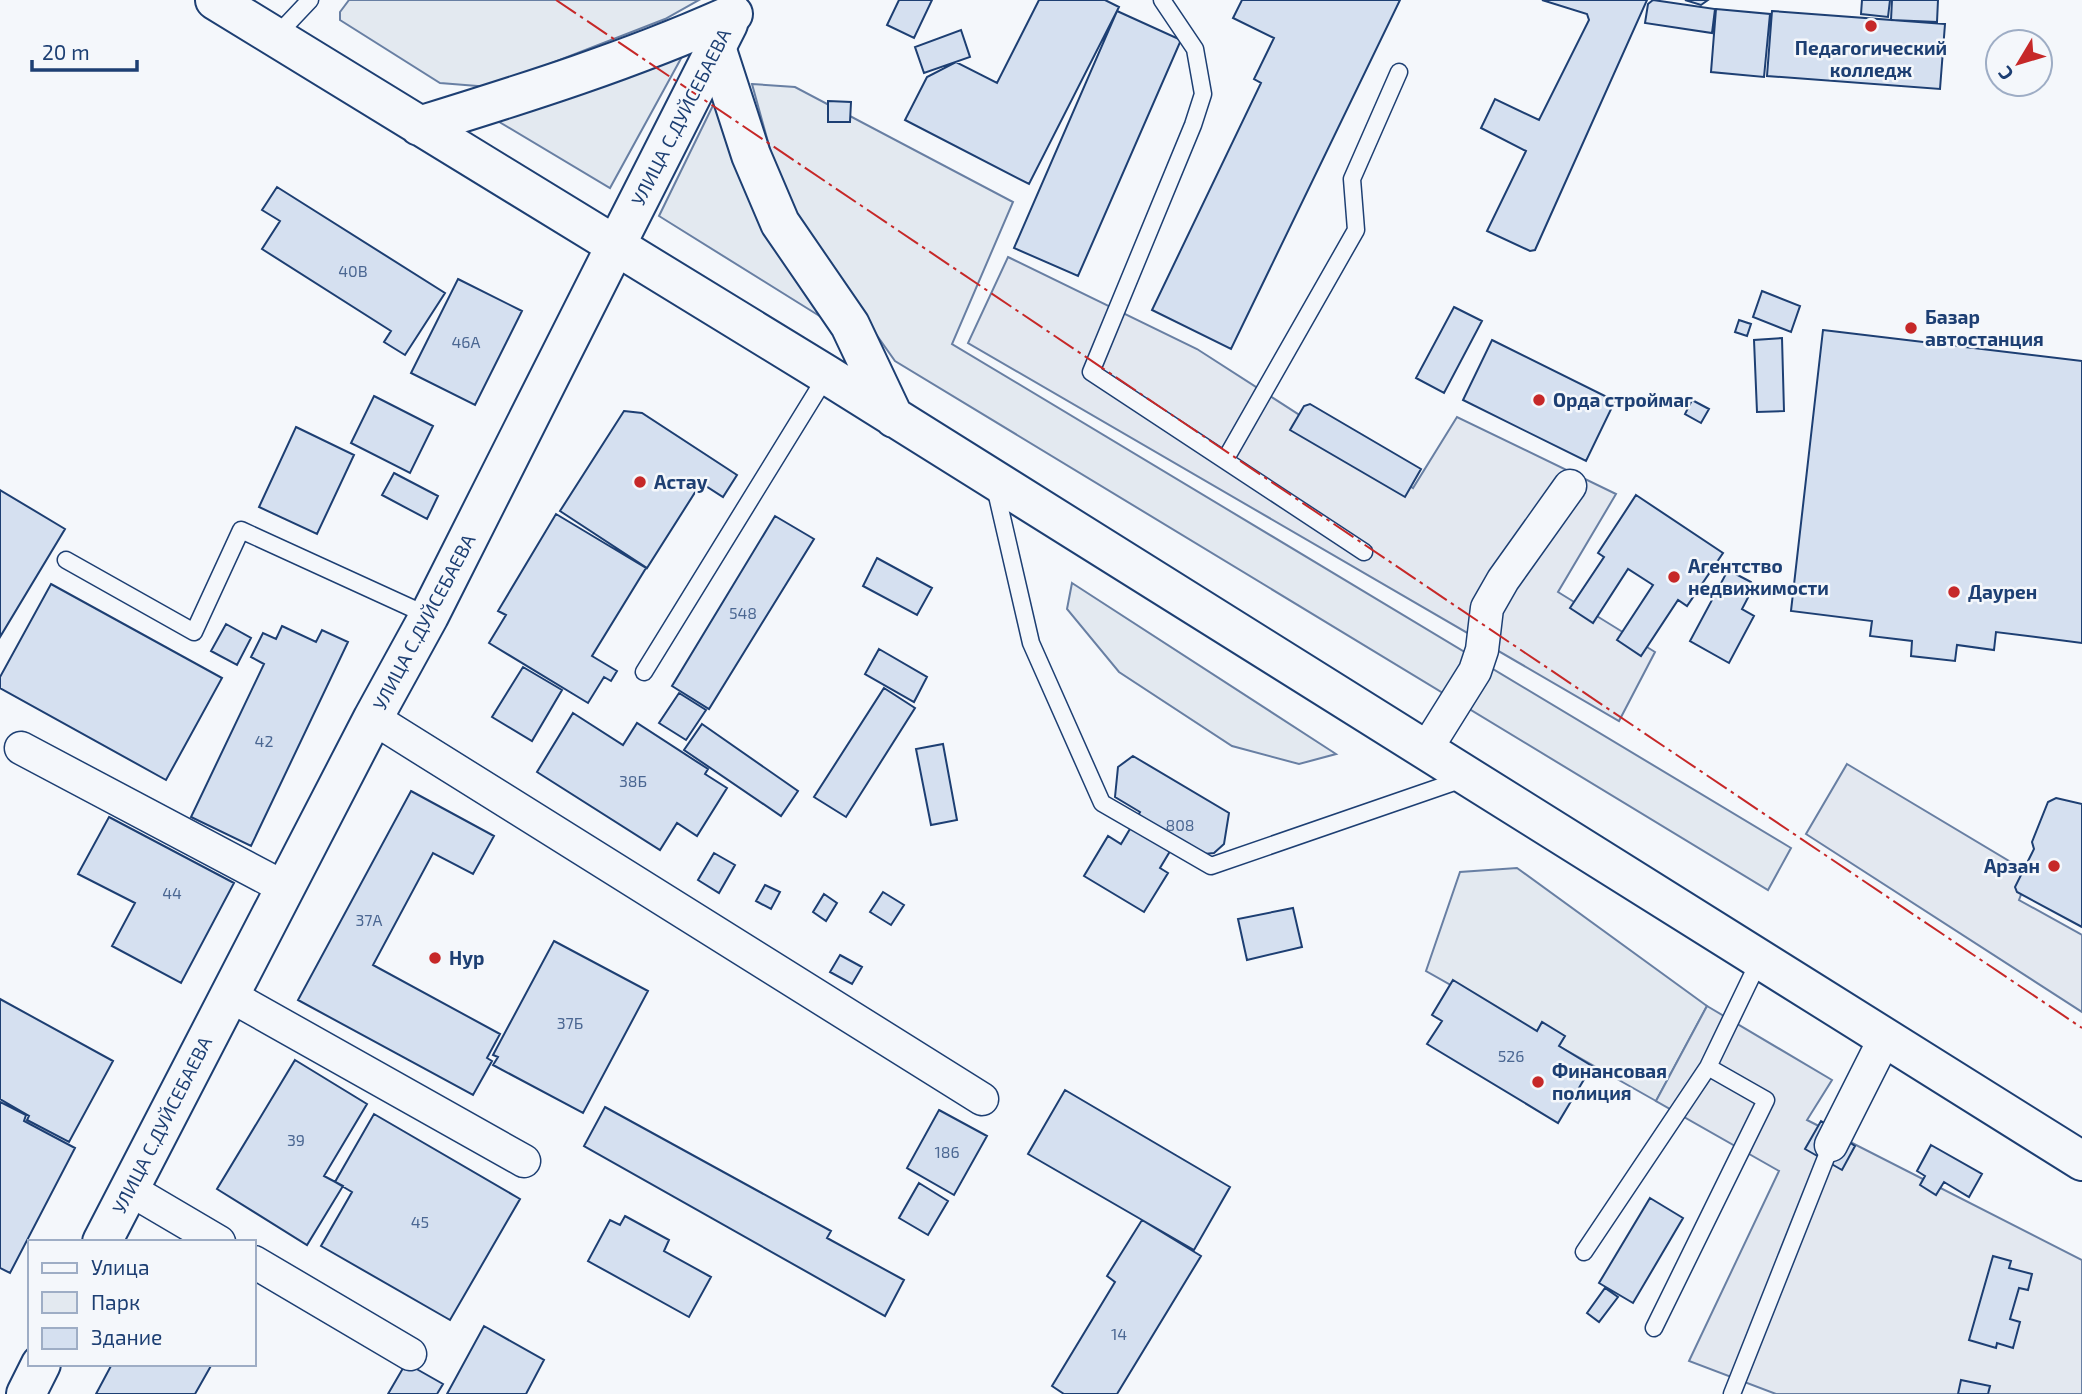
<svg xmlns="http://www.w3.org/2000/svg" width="2082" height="1394" font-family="'Exo 2',sans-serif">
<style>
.green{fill:#e3e9f0;stroke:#687fa3;stroke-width:2}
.parking{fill:#e3e8f0;stroke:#687fa3;stroke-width:2}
.building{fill:#d5e0f0;stroke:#1d3f73;stroke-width:2}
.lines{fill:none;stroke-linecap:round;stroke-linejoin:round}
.lane-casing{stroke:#1d3f73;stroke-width:19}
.street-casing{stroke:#1d3f73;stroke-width:35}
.secondary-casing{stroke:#1d3f73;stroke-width:42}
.primary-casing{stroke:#1d3f73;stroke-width:42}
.highway-casing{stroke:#1d3f73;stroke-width:42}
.lane{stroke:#f4f7fb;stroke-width:16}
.street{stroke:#f4f7fb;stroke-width:32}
.secondary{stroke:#f4f7fb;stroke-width:38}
.primary{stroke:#f4f7fb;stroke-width:38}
.highway{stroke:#f4f7fb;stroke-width:38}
.power{stroke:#c62828;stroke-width:2;stroke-dasharray:24 5 3.5 5;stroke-linecap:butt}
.poi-dot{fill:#c62828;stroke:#f4f7fb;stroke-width:2.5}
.labels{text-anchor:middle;stroke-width:5;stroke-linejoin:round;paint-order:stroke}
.number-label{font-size:16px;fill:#4b6792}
.poi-label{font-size:19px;font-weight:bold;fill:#1d3f73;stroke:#f4f7fb;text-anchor:start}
.street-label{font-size:19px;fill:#1d3f73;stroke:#f4f7fb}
</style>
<rect width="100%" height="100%" fill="#f4f7fb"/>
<!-- green -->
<path class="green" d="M349,0H699L665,19L490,87L440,83L340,20V12Z
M684,53L610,188L491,117Z
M752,84L795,87L1013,202L952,344L1791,848L1768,890L895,361L801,228L778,178Z
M720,91L797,282L842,330L659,216Z
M1072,583L1336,754L1299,764L1232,746L1119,672L1067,609Z
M1517,868L1707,1006L1656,1101L1426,971L1460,872Z"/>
<!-- parking -->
<path class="parking" d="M1008,257L1197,349L1413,488L1457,417L1616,494L1558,592L1655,652L1619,721L968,343Z
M1847,764L2029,873L2019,900L2082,935V1012L1806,834Z
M1707,1006L1832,1080L1807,1120L2082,1260V1394H1776L1689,1361L1779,1171L1656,1101Z"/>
<!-- building -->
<path class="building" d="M899,0H932L914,38L887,25Z
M1039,0H1105L1119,7L1029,184L905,120L927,77L956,62L997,83Z
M1242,0H1400L1231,349L1152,310L1261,83L1254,79L1274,38L1233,18Z
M1542,0H1647L1535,250L1530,251L1487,231L1526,151L1481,128L1495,99L1539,120L1589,20L1587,14Z
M1653,0L1715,9L1712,33L1645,23L1648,4Z
M1685,0H1708L1701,5Z
M1862,0H1890L1888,17L1861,14Z
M1892,0H1938L1937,22L1891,20Z
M1716,9L1770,14L1764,77L1711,72Z
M1117,11L1181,40L1078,276L1014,248Z
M1772,11L1945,24L1940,89L1767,76Z
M961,30L970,57L924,73L915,47Z
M828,101L851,102L850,122H828Z
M277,187L445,293L405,355L384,342L391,331L262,249L280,221L262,210Z
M458,279L522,311L475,405L411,373Z
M1762,291L1800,306L1791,332L1753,317Z
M1454,307L1482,321L1444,393L1416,378Z
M1739,320L1751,324L1747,336L1735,332Z
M1823,330L2082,361V643L1996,632L1994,650L1957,645L1955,661L1911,656L1912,641L1870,636L1872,621L1791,611Z
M1782,338L1784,411L1757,412L1754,340Z
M1492,340L1615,401L1586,461L1463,400Z
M374,396L433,426L410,473L351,443Z
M1692,400L1709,409L1701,423L1685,414Z
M1310,404L1421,469L1405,497L1290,430L1304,406Z
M624,411L642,413L737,475L723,497L701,483L647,568L560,511Z
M296,427L354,455L317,534L259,507Z
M394,473L438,496L427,519L382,495Z
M0,490L65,529L0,637Z
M1636,495L1723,553L1687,606L1678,600L1641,656L1617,640L1653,585L1628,569L1593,623L1570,608L1604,557L1598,553Z
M556,514L646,568L592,656L617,671L611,681L604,677L588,703L489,643L506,615L498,611Z
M775,516L814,539L709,709L672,686Z
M877,558L932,588L917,615L863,586Z
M1728,570L1751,582L1753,588L1742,609L1754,616L1729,663L1690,641Z
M51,584L222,678L166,780L0,688V677Z
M226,624L251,638L237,665L211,651Z
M282,626L316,642L322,630L348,642L251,846L191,817L264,664L251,657L263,633L276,639Z
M879,649L927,677L914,702L865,674Z
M523,667L562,690L532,741L492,717Z
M884,688L915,708L846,817L814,797Z
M679,693L706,710L686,740L659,723Z
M573,713L623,745L637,723L708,769L705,774L727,788L697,836L677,823L660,850L537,772Z
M702,724L798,791L781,816L684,750Z
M943,744L957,820L931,825L916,749Z
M1133,756L1229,813L1224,844L1214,853L1204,854L1178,838L1160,868L1168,873L1144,912L1084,876L1108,836L1121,844L1140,812L1115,797L1118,767Z
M411,791L494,836L473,874L433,853L373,965L500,1034L487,1058L492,1061L473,1095L298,1000Z
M2056,798L2082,804V927L2017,892L2015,887L2034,849L2032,842L2048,802Z
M109,817L234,883L181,983L112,946L135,903L78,874Z
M714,853L735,865L719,893L698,880Z
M765,885L780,892L771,909L756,901Z
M883,892L904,905L891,925L870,912Z
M824,894L837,903L826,921L813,912Z
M1293,908L1302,947L1247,960L1238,919Z
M554,941L648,991L583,1113L493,1065L498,1057L493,1055Z
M840,955L862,967L852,984L830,972Z
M1453,980L1537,1031L1542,1022L1565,1036L1559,1046L1592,1066L1558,1123L1427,1044L1442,1021L1432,1015Z
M0,999L113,1061L69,1142L27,1120L29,1116L0,1099Z
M295,1060L367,1104L324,1176L343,1186L307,1245L217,1189Z
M1065,1090L1230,1187L1194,1250L1028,1154Z
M0,1102L26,1115L24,1121L75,1148L10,1273L0,1268Z
M605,1107L831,1231L827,1238L904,1280L885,1316L584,1146Z
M939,1110L987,1136L954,1195L907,1168Z
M374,1114L520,1199L450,1320L321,1246L352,1192L335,1182Z
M1821,1121L1851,1138L1849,1142L1855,1146L1842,1170L1805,1149Z
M1931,1145L1982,1174L1969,1197L1944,1182L1936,1195L1920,1185L1925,1176L1917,1171Z
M919,1183L948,1201L928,1235L899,1218Z
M1650,1198L1683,1218L1633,1303L1599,1283Z
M625,1216L669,1240L664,1251L711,1277L689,1317L588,1261L610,1220L620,1225Z
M1142,1220L1201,1256L1117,1394H1064L1052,1386L1115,1282L1107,1276Z
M1993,1256L2011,1261L2009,1268L2032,1274L2028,1290L2019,1288L2010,1319L2020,1322L2013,1348L1997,1343L1996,1348L1969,1340Z
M1605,1288L1618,1297L1599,1322L1587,1313Z
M484,1326L544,1360L526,1394H447Z
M406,1363L443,1384L437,1394H388Z
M112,1364H212L195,1394H96Z
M1961,1380L1990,1386L1988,1394H1958Z"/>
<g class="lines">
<defs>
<path id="lane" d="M1162,0L1195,49L1203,94L1193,125L1091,372L1364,552
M275,37L310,0
M1225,460L1356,230L1352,179L1399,72
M995,487L1031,643L1102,803L1211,866L1466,778
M66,560L194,632L241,530L429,616
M644,672L827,375
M1584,1252L1708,1067L1760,959
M1654,1328L1766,1100L1708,1067
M1732,1394L1831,1145"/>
<path id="street" d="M373,718L982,1099
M21,748L285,888
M1425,751L1475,671L1482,650L1487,608L1503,580L1570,486
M229,995L524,1161
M1831,1145L1886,1036
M129,1189L219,1242
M254,1262L410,1354"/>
<path id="secondary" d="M102,1242L373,718L429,616L615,247
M26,1394L41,1364"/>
<path id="primary" d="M615,247L728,24"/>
<path id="highway" d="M215,0L827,375L2082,1161
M716,47L751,155L780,223L850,325L894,418
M419,126C526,93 631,60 733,14"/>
</defs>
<!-- lane casing -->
<use href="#lane" class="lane-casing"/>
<!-- street casing -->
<use href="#street" class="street-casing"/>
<!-- secondary casing -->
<use href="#secondary" class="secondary-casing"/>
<!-- primary casing -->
<use href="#primary" class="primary-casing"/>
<!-- highway casing -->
<use href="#highway" class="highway-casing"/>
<!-- lane -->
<use href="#lane" class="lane"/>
<!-- street -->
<use href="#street" class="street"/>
<!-- secondary -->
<use href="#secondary" class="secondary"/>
<!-- primary -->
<use href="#primary" class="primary"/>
<!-- highway -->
<use href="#highway" class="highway"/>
<!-- power -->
<path class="power" d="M556,0L2082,1028"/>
</g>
<!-- markers -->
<g class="poi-dot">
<circle cx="1871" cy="26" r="7"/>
<circle cx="1911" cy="328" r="7"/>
<circle cx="1539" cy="400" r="7"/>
<circle cx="640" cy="482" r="7"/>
<circle cx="1674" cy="577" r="7"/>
<circle cx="1954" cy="592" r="7"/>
<circle cx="2054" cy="866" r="7"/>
<circle cx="435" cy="958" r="7"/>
<circle cx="1538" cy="1082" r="7"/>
</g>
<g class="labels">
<!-- number labels -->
<g class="number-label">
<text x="353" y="277">40В</text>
<text x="466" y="348">46А</text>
<text x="743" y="619">548</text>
<text x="264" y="747">42</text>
<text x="633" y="787">38Б</text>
<text x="1180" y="831">808</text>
<text x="172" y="899">44</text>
<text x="369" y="926">37А</text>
<text x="570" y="1029">37Б</text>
<text x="1511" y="1062">526</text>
<text x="296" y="1146">39</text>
<text x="947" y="1158">186</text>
<text x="420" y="1228">45</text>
<text x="1119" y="1340">14</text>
</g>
<!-- poi labels -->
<g class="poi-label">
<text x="1871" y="55" text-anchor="middle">Педагогический<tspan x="1871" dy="22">колледж</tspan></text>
<text x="1925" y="324">Базар<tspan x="1925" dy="22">автостанция</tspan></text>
<text x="1553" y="407">Орда строймаг</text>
<text x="654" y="489">Астау</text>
<text x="1688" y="573">Агентство<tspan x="1688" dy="22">недвижимости</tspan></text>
<text x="1968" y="599">Даурен</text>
<text x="2040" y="873" text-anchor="end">Арзан</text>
<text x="449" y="965">Нур</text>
<text x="1552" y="1078">Финансовая<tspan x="1552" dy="22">полиция</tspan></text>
</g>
<!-- street labels -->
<g class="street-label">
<text transform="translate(681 117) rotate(-63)" y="7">УЛИЦА С.ДУЙСЕБАЕВА</text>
<text transform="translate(424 622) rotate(-62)" y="7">УЛИЦА С.ДУЙСЕБАЕВА</text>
<text transform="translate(162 1125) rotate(-63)" y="7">УЛИЦА С.ДУЙСЕБАЕВА</text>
</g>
</g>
<!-- legend -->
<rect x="28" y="1240" width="228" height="126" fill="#f4f7fb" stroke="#9eadc5" stroke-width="2"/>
<rect x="42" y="1263" width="35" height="10" fill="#f4f7fb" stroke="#9eadc5" stroke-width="2"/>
<text x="91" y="1275" font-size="21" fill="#1d3f73">Улица</text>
<rect x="42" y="1292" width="35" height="21" fill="#e3e9f0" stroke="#9eadc5" stroke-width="2"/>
<text x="91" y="1310" font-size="21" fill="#1d3f73">Парк</text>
<rect x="42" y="1328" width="35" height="21" fill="#d5e0f0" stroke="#9eadc5" stroke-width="2"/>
<text x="91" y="1345" font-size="21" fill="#1d3f73">Здание</text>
<!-- north arrow -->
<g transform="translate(2019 63) rotate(232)"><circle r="33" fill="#f4f7fb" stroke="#9eadc5" stroke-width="2"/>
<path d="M0-5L12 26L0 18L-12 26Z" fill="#c62828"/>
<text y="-10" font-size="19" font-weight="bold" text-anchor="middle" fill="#1d3f73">С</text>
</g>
<!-- scale -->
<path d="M32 60v10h105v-10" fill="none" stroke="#1d3f73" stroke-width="3.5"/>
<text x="42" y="60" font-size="21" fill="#1d3f73" stroke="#f4f7fb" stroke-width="5" paint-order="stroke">20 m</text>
</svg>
